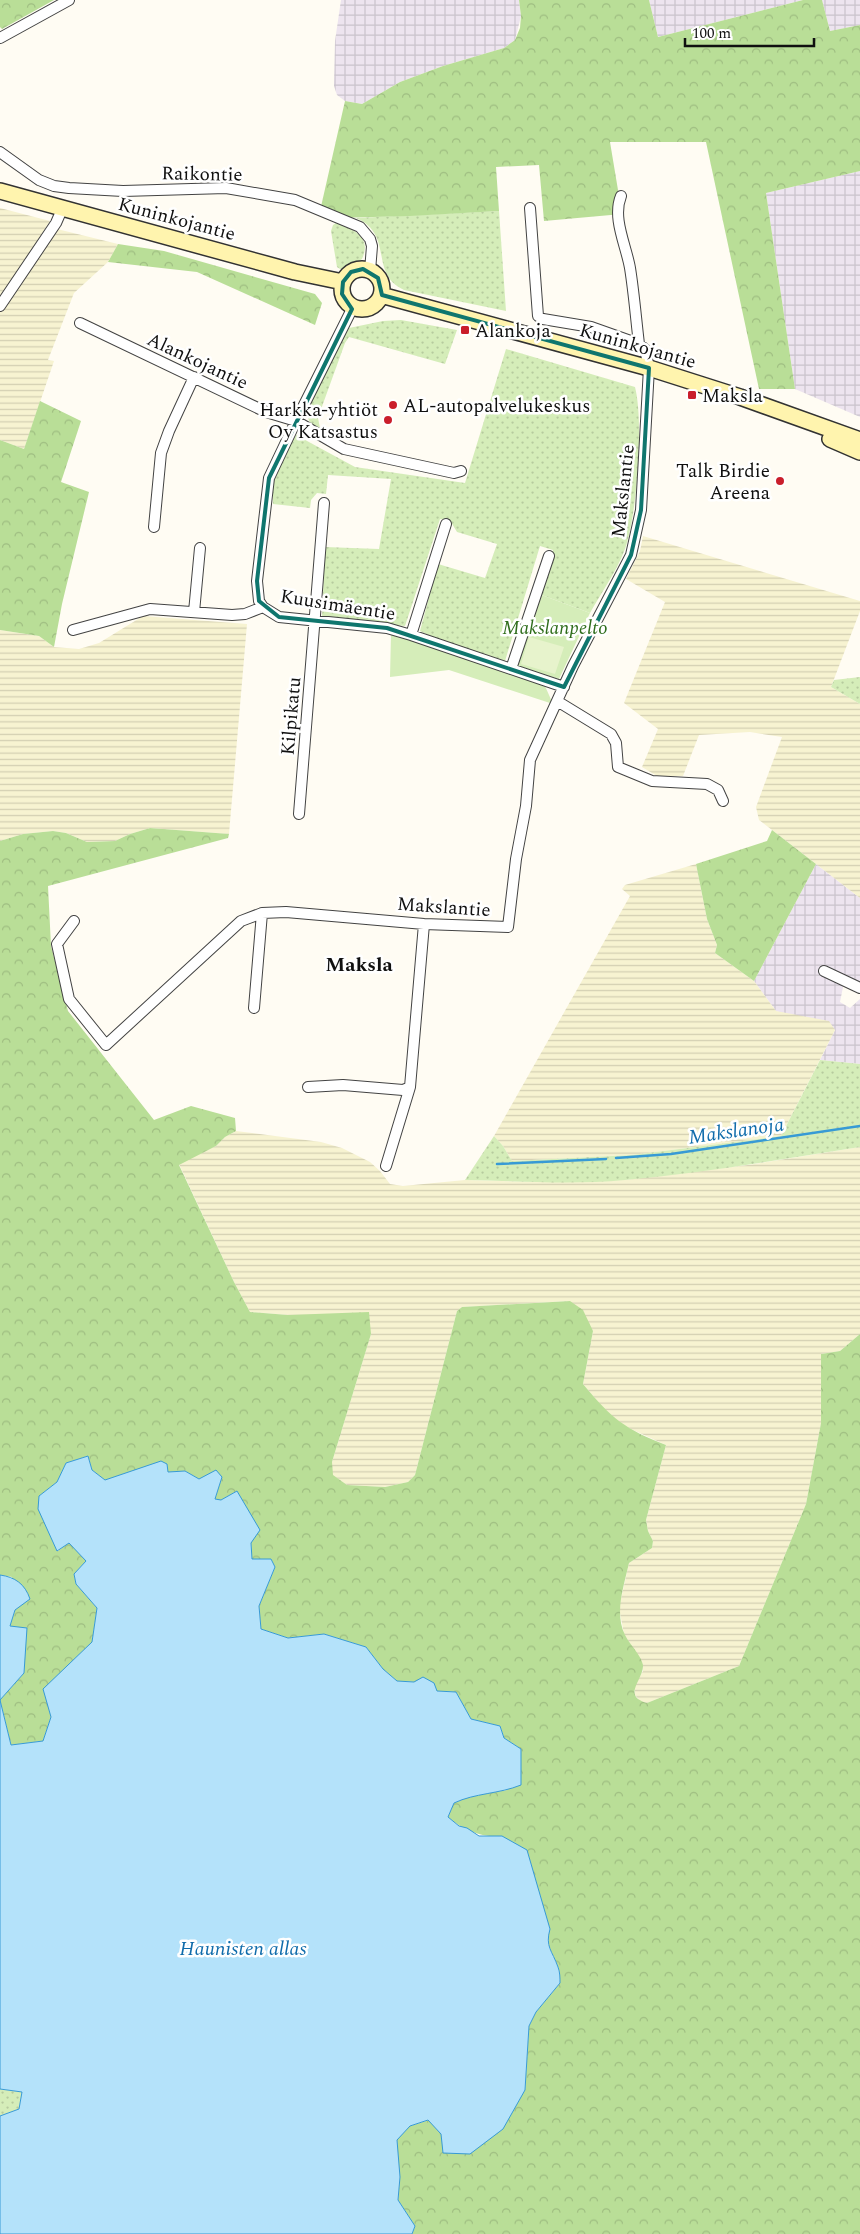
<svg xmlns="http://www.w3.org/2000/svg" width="860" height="2234" font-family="Spectral,serif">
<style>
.industrial{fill:url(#industrial-grid)}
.farmland{fill:url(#farmland-rules)}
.grass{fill:url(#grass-dots)}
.forest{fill:url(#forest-crowns)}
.park{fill:#d5edb9}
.pitch{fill:#e7f3cc}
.water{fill:#b4e2fa;stroke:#379ad5}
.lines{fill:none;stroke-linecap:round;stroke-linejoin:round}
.stream{stroke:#379ad5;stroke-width:2.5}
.minor-casing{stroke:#434343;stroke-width:12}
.secondary-casing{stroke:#323232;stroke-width:18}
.minor{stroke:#fff;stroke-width:10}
.secondary{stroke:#fff4ae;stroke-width:15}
.marked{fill:none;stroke:#0f766e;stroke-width:4;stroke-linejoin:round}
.poi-dot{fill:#ca1e2b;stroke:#fff;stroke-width:2}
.labels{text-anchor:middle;stroke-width:5;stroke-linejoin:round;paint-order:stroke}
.street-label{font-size:19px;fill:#101010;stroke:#fff}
.poi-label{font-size:19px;fill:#101010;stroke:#fff;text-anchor:start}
.park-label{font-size:19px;font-style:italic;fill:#2e6d1b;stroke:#fff}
.neighbourhood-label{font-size:20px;font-weight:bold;fill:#101010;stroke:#fff}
.water-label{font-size:20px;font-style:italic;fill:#106cab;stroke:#fff}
</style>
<defs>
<pattern id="industrial-grid" width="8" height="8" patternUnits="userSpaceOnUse" patternTransform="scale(1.25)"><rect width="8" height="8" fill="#ede4ef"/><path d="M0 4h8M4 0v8" fill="none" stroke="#cac3cc"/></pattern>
<pattern id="farmland-rules" width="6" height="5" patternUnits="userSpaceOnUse" patternTransform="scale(1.25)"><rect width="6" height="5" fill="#f7f3d1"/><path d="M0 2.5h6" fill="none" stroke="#d3cfb2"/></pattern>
<pattern id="grass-dots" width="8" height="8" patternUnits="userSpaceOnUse" patternTransform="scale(1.25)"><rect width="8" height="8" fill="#d5edb9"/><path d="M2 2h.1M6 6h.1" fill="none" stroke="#b6ca9e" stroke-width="1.8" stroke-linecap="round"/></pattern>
<pattern id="forest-crowns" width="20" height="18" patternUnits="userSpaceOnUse" patternTransform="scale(1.25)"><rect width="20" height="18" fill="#b9de97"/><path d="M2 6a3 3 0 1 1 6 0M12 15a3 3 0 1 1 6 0" fill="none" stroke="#9ebd81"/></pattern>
</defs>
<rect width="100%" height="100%" fill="#fffcf3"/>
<!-- industrial -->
<path class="industrial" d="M341,0H519L521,16L515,40L504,48L443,66L400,82L362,104L345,101L337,95L334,86L335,41Z
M649,0H803L658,37Z
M822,0H860V25L830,31Z
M860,171V417L795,389L766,193Z
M816,864L860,898V982L845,977L840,1002L850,1008L860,999V1064L820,1060L835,1030L776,1011L754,981Z"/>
<!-- farmland -->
<path class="farmland" d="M0,208L50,221L10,283L57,229L118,244L108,262L74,293L48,360L54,361L24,449L0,440Z
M643,536L860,601V611L831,687L860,704V898L759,820L756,807L782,737L750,732L699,735L683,776H657L642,767L658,729L624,703L665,602L626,579L640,551Z
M143,616L247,624L229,834L150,828L130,834L115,841L87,842L66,833L53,831L23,834L0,841V630L39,636L54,647L79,649L99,643Z
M696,864L707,919L717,945L715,953L754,981L776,1011L829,1021L835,1030L781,1136L632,1155L512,1161L503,1146L494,1136L630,896L622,889L625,885Z
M236,1131L321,1142L342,1148L370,1162L380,1171L390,1184L403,1186L465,1180L537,1182L624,1180L748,1165L860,1147V1334L840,1351L821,1354V1423L806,1504L739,1666L647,1703L640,1701L635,1695V1685L643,1671L642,1662L624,1634L619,1608L629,1563L652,1548L653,1541L648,1531L646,1520L666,1445L622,1425L603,1408L583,1384L593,1331L569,1301L462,1307L457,1311L415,1475L408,1482L385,1487L347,1485L332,1475V1462L371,1334L288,1315L250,1312L234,1282L179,1164L216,1146L225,1137Z"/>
<!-- grass -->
<path class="grass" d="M499,211L506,311L404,290C368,273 395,235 356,218Z
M336,223C354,230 372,236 362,259L349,268L340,269L337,267L331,231L333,225Z
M401,320L457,330L445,364L349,337L345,343L320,412L318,418L320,428C314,427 308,423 308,416C306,401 341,343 349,328L383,321Z
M506,349L635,387C644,422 637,515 625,549C617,571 601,593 590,613L539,594L553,550L540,546L505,661L442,641L420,631L438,564L485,578L497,544L457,532L451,522L440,519L405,626L322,618L325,547L379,549L391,479L328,475L326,494L317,493L311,500L310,508L273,504L272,479L296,435L355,467L465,483Z
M860,677V704L831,687L834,680Z
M820,1060L860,1064V1147C782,1159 704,1173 625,1180C572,1185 518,1181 465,1180L494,1136L503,1146L512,1161L632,1155L781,1136Z
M0,2089L22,2092L19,2109L0,2116Z"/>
<!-- forest -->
<path class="forest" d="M0,0H54L2,29L0,27Z
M519,0H649L658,37L803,0H822L830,31L860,25V171L766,193L795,389H759L706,142H610L622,214L544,221L539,165L496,167L499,211L410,216L336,218L320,211L345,101L362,104L400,82L443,66L504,48L515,40L520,28L521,16Z
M118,244L164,251L315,294L322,303L315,325L197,272L108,262Z
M40,401L81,421L61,482L89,492L62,604L54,647L39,636L0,630V440L24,449Z
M150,828L229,834L228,838L48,886L51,946L68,1011L154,1120L191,1106L235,1118L236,1131L225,1137L216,1146L179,1165L234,1282L250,1312L288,1315L369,1312L371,1334L332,1462L333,1475L347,1485L385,1487L408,1482L415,1475L457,1311L462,1307L570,1301L583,1310L593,1331L583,1384C612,1419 625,1429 666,1445L646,1520L648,1531L653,1541L652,1548L629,1563C624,1586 614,1613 625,1635C630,1645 641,1655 643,1665C644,1679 621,1696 647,1703L739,1666L806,1504L821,1423V1354L840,1351L860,1334V2234H412L415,2226L398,2200L400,2177L396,2140L410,2126L429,2120L441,2134L525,2090L529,2026L536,2012L560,1983C560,1978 560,1971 558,1967C552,1950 545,1947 550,1928L502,1836C482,1838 463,1830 448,1817L454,1803L468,1797L507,1790L521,1749L504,1738L500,1726L471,1719L456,1692L436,1691L414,1682L397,1681L383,1669L366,1647L324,1634L288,1638L261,1629L259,1606L275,1567L271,1559H252L251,1543L237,1491L221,1500L215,1499L222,1477L199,1479L185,1471L105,1480L92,1470L88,1456L66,1463L57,1482L39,1496L58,1551L69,1542L86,1561L74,1574L76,1584L97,1608L92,1642L44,1689L51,1717L43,1741L11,1745L0,1700L24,1673L10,1626L15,1610L12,1577L0,1575V841L23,834L53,831L66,833L87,842L115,841L130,834Z
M772,830L816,864L754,981L715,953L717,945L707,919L696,864L767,841Z"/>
<!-- park -->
<path class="park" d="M539,594L590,613L559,679L517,666Z
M391,634L545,686L553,704L449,670L390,677Z"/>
<!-- pitch -->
<path class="pitch" d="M529,637L564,647L555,674L521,664Z"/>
<!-- water -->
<path class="water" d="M88,1456L92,1470L105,1480L161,1461L167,1464L168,1472L185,1471L199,1479L216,1470L222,1477L215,1499L221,1500L237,1491L260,1530L251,1543L252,1559H271L275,1567L259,1606L261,1629L288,1638L324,1634L366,1647L383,1669L397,1681L414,1682L423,1677L434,1683L437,1691L456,1692L471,1719L500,1726L504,1738L521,1749V1785C499,1794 475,1793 454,1803L448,1817L459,1826L467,1828L479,1836H502L527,1850L550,1929C545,1947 552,1950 558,1967C560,1972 560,1978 560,1983L536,2012L529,2026L525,2090L503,2129L470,2154L443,2153L441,2134L428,2120L410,2126L397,2140L400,2177L398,2200L415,2226L412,2234H0V2116L19,2109L22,2092L0,2089V1575C15,1577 25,1584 30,1599L15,1610L10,1626L27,1628L24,1673L0,1700L11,1745L43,1741L51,1717L43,1689L92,1642L97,1608L76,1584L74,1574L86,1561L69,1543L57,1551L38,1509L39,1496L57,1482L66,1463Z"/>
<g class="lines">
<!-- stream -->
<path class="stream" d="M616,1158L671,1154L860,1126
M497,1164L606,1159"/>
<defs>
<path id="minor" d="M0,38L69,0
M0,152L39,180L54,186L69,188L123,191L226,188L295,200L360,227L370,239L372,246L370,271
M621,196C612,218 626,245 630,268C634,293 636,319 639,344
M0,306L56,223L63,207
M80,323L266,412L296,421L353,307
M461,471L454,473L344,449L296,421L269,478L257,581L259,601L263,607L279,617L387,628L411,635L564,687
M154,527L161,453L169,431L194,377
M194,612L200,548
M73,630L150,609L232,615L245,614L263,607
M411,635L446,524
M511,669L549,556
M557,701L611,734L616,743L618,767L652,781L707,784L718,790L723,801
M299,814L324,503
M74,921L57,944L69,999L106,1045L241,921L262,913L286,912L424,924L508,927L516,859L526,806L530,760L573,666L631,555L641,510L649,368L645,349L639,344L591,327L543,319L538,316L530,208
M824,971L860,988
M254,1008L262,913
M308,1087L343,1085L403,1090L410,1087
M386,1166L410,1087L424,924"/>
<path id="secondary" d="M0,191L295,272L343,282
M342 289a20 20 0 1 1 40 0a20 20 0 1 1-40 0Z
M381,295L649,368L740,397L860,440
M830,439L860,452"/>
</defs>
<!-- minor casing -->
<use href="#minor" class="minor-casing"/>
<!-- secondary casing -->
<use href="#secondary" class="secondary-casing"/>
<!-- minor -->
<use href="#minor" class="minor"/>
<!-- secondary -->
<use href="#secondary" class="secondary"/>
</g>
<!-- marked area -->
<path class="marked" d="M363,269L378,278L382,295L649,368L641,510L631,555L564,687L387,628L279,617L259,601L257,581L269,478L352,309L342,294L343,282L351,272Z"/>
<!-- markers -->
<g class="poi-dot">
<rect x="460" y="325" width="10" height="10" rx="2.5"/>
<rect x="687" y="390" width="10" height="10" rx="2.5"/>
<circle cx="393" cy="405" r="5"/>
<circle cx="388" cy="420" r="5"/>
<circle cx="780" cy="481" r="5"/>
</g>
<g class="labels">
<!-- street labels -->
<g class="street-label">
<text transform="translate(202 173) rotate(1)" y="7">Raikontie</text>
<text transform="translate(177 218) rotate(15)" y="7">Kuninkojantie</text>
<text transform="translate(638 345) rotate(16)" y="7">Kuninkojantie</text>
<text transform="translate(198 360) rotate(25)" y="7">Alankojantie</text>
<text transform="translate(622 491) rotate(-84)" y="7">Makslantie</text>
<text transform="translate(338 604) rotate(9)" y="7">Kuusimäentie</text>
<text transform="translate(290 716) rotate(-85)" y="7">Kilpikatu</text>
<text transform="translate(444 906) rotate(4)" y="7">Makslantie</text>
</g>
<!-- poi labels -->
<g class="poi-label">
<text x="475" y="337">Alankoja</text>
<text x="702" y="402">Maksla</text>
<text x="403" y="412">AL-autopalvelukeskus</text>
<text x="378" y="416" text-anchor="end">Harkka-yhtiöt<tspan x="378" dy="22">Oy Katsastus</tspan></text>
<text x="770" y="477" text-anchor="end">Talk Birdie<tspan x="770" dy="22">Areena</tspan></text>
</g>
<!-- park labels -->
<g class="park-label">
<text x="555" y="634">Makslanpelto</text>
</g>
<!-- neighbourhood labels -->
<g class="neighbourhood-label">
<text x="359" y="971">Maksla</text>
</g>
<!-- water labels -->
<g class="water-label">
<text transform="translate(736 1130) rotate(-8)" y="7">Makslanoja</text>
<text x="243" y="1955">Haunisten allas</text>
</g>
</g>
<!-- scale -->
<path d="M685 38v8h129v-8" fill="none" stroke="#101010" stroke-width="2.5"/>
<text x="692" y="38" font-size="15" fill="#101010" stroke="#ffffff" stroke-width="4" paint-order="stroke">100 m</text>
</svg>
